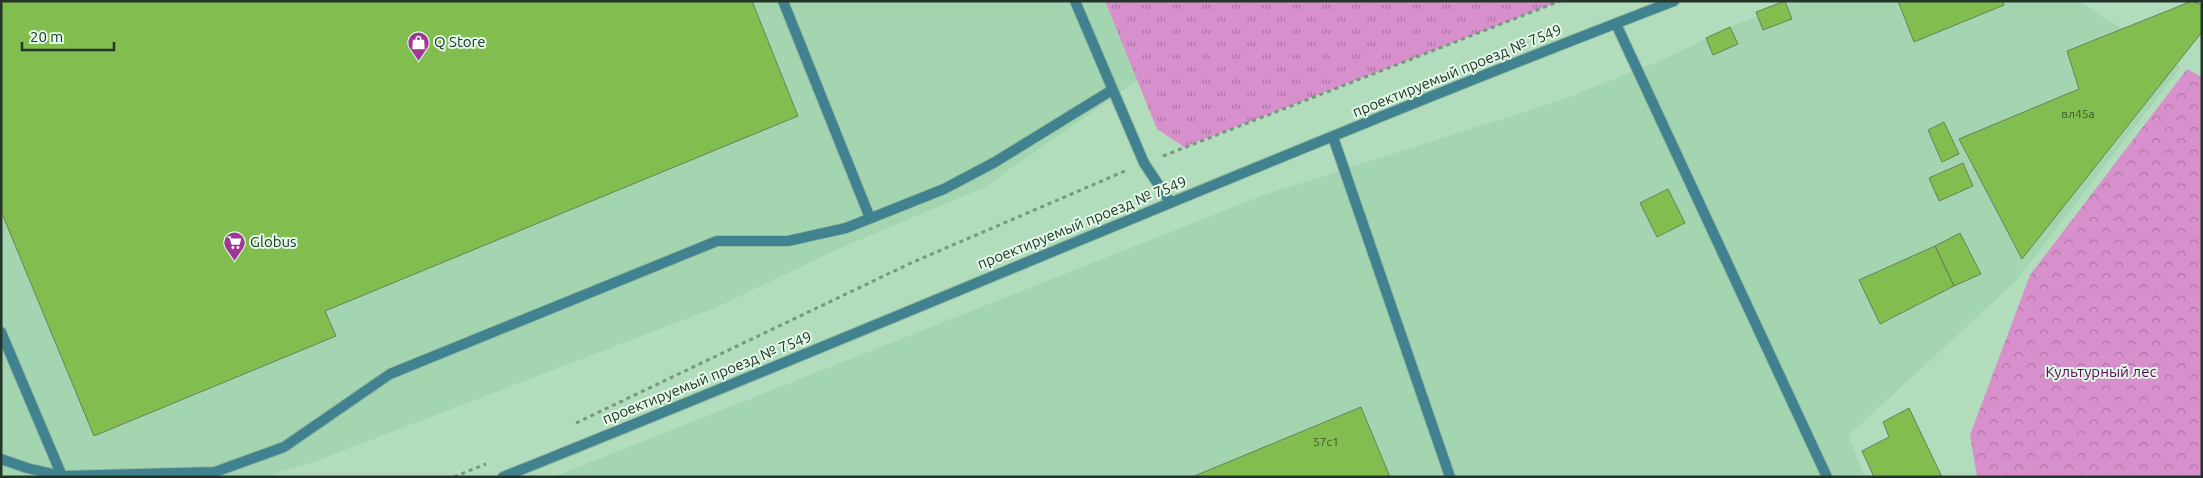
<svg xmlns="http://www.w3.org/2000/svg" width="2203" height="478" font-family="Ubuntu,sans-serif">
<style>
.built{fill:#a3d5b0}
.grass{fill:url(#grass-tufts)}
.forest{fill:url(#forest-crowns)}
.building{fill:#82bd4f;stroke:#6a805a}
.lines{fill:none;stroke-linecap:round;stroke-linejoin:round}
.service-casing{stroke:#95bb9f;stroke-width:12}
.minor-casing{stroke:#95bb9f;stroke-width:12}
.path{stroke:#77977f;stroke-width:3;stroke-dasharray:4 4;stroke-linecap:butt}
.service{stroke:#408290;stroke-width:10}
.minor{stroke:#408290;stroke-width:10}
.labels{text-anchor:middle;stroke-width:4;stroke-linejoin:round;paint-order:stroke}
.number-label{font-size:12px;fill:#3b5632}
.poi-label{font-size:15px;fill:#233428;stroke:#e2f8e8;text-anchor:start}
.street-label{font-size:15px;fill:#233428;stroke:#e2f8e8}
.park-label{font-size:15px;fill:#610558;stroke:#e2f8e8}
</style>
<defs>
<pattern id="grass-tufts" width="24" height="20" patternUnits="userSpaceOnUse" patternTransform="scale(1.25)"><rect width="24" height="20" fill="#d790cb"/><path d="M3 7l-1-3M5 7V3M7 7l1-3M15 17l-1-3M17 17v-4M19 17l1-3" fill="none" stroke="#ae76a5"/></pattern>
<pattern id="forest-crowns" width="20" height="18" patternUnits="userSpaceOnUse" patternTransform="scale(1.25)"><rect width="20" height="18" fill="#d790cb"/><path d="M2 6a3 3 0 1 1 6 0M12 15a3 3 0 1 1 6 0" fill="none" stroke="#ae76a5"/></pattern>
</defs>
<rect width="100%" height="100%" fill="#b2ddbd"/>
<!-- built -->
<path class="built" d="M1,1H1105L1138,80L983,188L840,248L717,307L316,461L266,477H1Z
M1797,1H2079L2181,67L2016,281L1848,436L1865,477H553L1261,196L1564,99L1667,58L1730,27Z"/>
<!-- grass -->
<path class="grass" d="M1105,1H1560L1184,147L1157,129Z"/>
<!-- forest -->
<path class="forest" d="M2187,69L2202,77V477H1977L1970,435L2030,275Z"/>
<!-- building -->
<path class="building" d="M1,1H752L798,116L325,311L336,336L94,436L1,211Z
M1785,1L1792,19L1763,30L1756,12Z
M1898,1H2003L2004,5L1914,42Z
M2192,1L2202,5V32L2022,259L1959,139L2079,89L2067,51Z
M1730,27L1738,44L1713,55L1706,38Z
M1944,122L1959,154L1942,162L1928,130Z
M1963,163L1973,186L1939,201L1929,178Z
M1668,189L1685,223L1657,237L1640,203Z
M1960,233L1981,274L1954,286L1935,246Z
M1935,246L1954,286L1880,324L1859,280Z
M1361,407L1390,477H1192Z
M1909,408L1942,477H1874L1862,451L1889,437L1883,422Z"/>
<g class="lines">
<defs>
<path id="service" d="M783,1L870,218
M1075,1L1144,163L1170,202
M1616,24L1827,477
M1333,137L1450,477
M1,332L62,476
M1,459L27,468L62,476L215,472L284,447L390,374L717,241H788L846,228L944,189L995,162L1112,90"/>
<path id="minor" d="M503,477C894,321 1280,152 1674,1"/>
</defs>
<!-- service casing -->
<use href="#service" class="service-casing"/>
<!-- minor casing -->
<use href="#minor" class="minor-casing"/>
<!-- path -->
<path class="path" d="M1163,156L1560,1
M576,423L911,263L1125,171
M454,477L486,464"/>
<!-- service -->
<use href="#service" class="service"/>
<!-- minor -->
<use href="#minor" class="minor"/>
</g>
<!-- icons -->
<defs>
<symbol id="shop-pin" viewBox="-11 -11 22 30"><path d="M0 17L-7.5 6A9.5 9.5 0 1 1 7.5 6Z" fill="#a23696" stroke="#e2f8e8"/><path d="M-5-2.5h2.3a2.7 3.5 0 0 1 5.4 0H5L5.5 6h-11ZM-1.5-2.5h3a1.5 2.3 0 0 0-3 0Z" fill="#fff"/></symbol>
<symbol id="supermarket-pin" viewBox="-11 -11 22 30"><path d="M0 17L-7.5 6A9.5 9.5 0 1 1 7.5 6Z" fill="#a23696" stroke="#e2f8e8"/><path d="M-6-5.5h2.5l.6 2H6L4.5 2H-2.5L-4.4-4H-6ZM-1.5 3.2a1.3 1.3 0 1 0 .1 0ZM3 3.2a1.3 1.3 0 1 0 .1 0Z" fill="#fff"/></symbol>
</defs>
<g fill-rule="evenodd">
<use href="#shop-pin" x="406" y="30" width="25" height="34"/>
<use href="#supermarket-pin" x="222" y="230" width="25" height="34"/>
</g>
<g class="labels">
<!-- number labels -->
<g class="number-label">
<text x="2078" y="118">вл45а</text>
<text x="1326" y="446">57с1</text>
</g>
<!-- poi labels -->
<g class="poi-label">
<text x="434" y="47">Q Store</text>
<text x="250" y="247">Globus</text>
</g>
<!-- street labels -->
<g class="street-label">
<text transform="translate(1457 71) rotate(-22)" y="5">проектируемый проезд № 7549</text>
<text transform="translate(1082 223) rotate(-22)" y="5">проектируемый проезд № 7549</text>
<text transform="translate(707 378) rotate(-22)" y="5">проектируемый проезд № 7549</text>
</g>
<!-- park labels -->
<g class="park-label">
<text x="2101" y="377">Культурный лес</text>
</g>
</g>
<!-- border -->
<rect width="2203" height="478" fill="none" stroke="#233428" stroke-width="5"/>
<!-- scale -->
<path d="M22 42v8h92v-8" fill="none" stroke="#233428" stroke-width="2.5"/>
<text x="30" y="42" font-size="15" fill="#233428" stroke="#e2f8e8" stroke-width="4" paint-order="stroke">20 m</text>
</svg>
